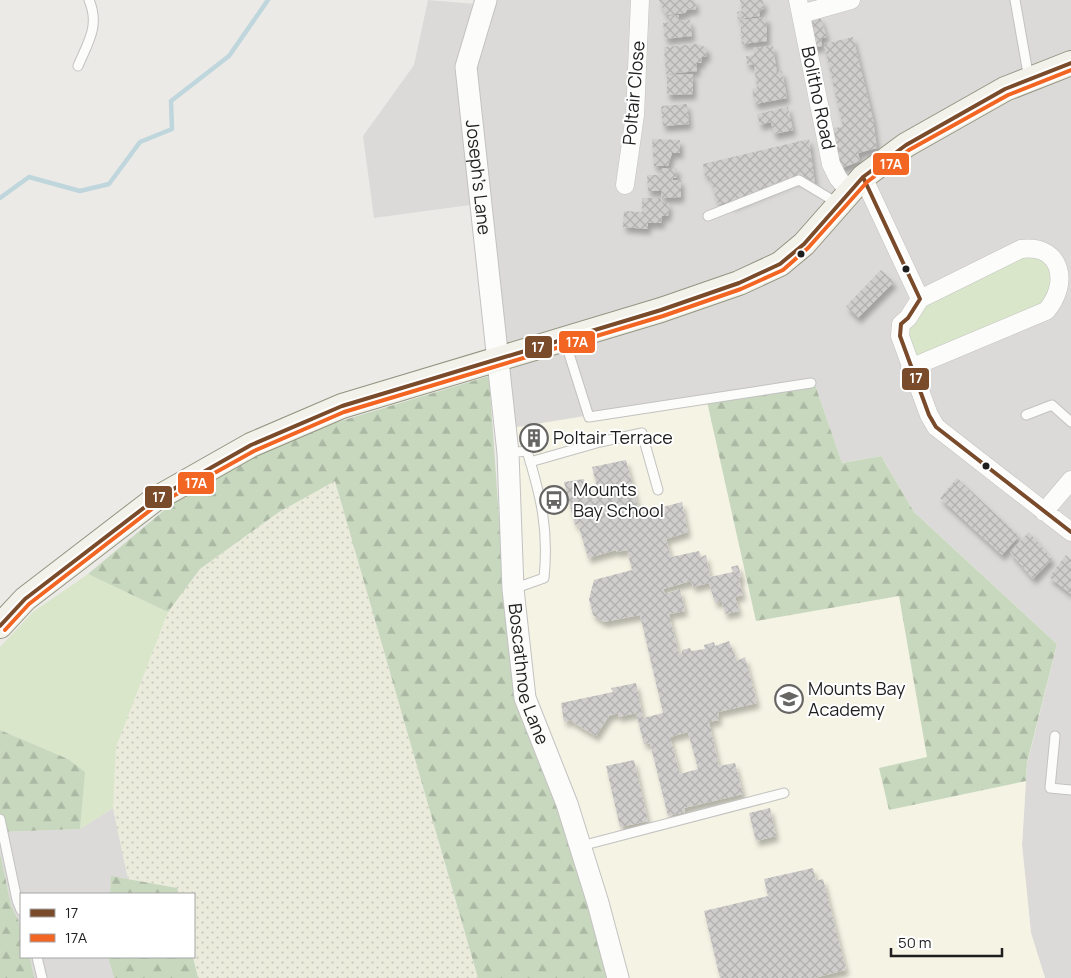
<svg xmlns="http://www.w3.org/2000/svg" width="1071" height="978" font-family="Manrope,sans-serif">
<style>
.residential{fill:#dbdad8}
.education{fill:#f4f3e4}
.farmland{fill:url(#farmland-dots)}
.grass{fill:#d9e6c9}
.forest{fill:url(#forest-firs)}
.lines{fill:none;stroke-linecap:round;stroke-linejoin:round}
.stream{stroke:#bed6dc;stroke-width:4.5}
.building{fill:url(#building-cross-hatch);fill-rule:evenodd;filter:url(#shadow)}
.service-casing{stroke:#c3c2c1;stroke-width:11}
.minor-casing{stroke:#c3c2c1;stroke-width:19}
.tertiary-casing{stroke:#c3c2c1;stroke-width:23}
.secondary-casing{stroke:#939481;stroke-width:26}
.service{stroke:#fcfcfb;stroke-width:9}
.minor{stroke:#fcfcfb;stroke-width:18}
.tertiary{stroke:#fcfcfb;stroke-width:21}
.secondary{stroke:#f2f2eb;stroke-width:24}
.bus-1-casing{stroke:#fff;stroke-width:8}
.bus-2-casing{stroke:#fff;stroke-width:8}
.bus-1{stroke:#7a4b2a;stroke-width:4}
.bus-2{stroke:#f26522;stroke-width:4}
.bus-dot{fill:#1e1e1e;stroke:#fff;stroke-width:2}
.labels{text-anchor:middle;stroke-width:4;stroke-linejoin:round;paint-order:stroke}
.street-label{font-size:18px;fill:#1e1e1e;stroke:#fff}
.poi-label{font-size:18px;fill:#1e1e1e;stroke:#fff;text-anchor:start}
.line-badge{stroke:#fff;stroke-width:2}
.badge-label{font-size:14px;text-anchor:middle;font-weight:bold;fill:#fff}
</style>
<defs>
<pattern id="farmland-dots" width="8" height="8" patternUnits="userSpaceOnUse" patternTransform="scale(1.25)"><rect width="8" height="8" fill="#eaebdb"/><path d="M2 2h.1M6 6h.1" fill="none" stroke="#c8c9bc" stroke-width="1.8" stroke-linecap="round"/></pattern>
<pattern id="forest-firs" width="22" height="20" patternUnits="userSpaceOnUse" patternTransform="scale(1.25)"><rect width="22" height="20" fill="#c8d8bf"/><path d="M5 1l3.5 6h-7zM16 11l3.5 6h-7z" fill="#abb9a4"/></pattern>
<pattern id="building-cross-hatch" width="8" height="8" patternUnits="userSpaceOnUse" patternTransform="scale(1.25)"><rect width="8" height="8" fill="#d0cecc"/><path d="M0 0l8 8M0 8l8-8" fill="none" stroke="#b2b0af"/></pattern>
<filter id="shadow"><feDropShadow dx="3" dy="5.5" stdDeviation="2.5" flood-color="#0004"/></filter>
</defs>
<rect width="100%" height="100%" fill="#eceae7"/>
<!-- residential -->
<path class="residential" d="M428,0L475,4L478,0H1071V978H1045L1031,933L1022,845L1027,764L1057,644L914,512L881,456L842,463L511,428L492,202L374,218L363,136L414,65Z
M113,808L128,879L111,877L110,894H21V926L11,905L0,853V832L80,829Z
M30,957H108L114,978H34Z"/>
<!-- education -->
<path class="education" d="M813,379L842,463L881,456L914,512L1057,644L1027,764L1022,845L1031,933L1045,978H630L550,752L521,646L511,428Z"/>
<!-- farmland -->
<path class="farmland" d="M335,481L478,978H198L193,957L194,894H179L177,888L128,879L113,808L116,747L168,612L200,569L279,512Z"/>
<!-- grass -->
<path class="grass" d="M1013,252L1054,260L1053,304L910,368L901,324L914,310Z
M88,574L168,612L116,747L113,808L80,829L84,772L68,759L0,730V647L33,612Z"/>
<!-- forest -->
<path class="forest" d="M489,376L505,603L518,710L565,824L608,978H478L335,481L279,512L200,569L168,612L88,574L168,507L285,438Z
M813,379L842,463L881,456L914,512L1057,644L1027,763L1026,781L889,810L879,768L927,757L899,596L756,621L706,397Z
M0,730L68,759L85,772L80,829L0,832Z
M0,853L11,905L21,926V957H30L34,978H0Z
M111,876L177,888L179,894H110Z
M108,957H193L198,978H114Z"/>
<g class="lines">
<!-- stream -->
<path class="stream" d="M0,198L29,177L80,191L109,184L140,142L172,129L171,101L229,56L268,0"/>
</g>
<!-- building -->
<path class="building" d="M659,0H695L696,9L687,10L685,13L666,15Z
M740,0H763L764,8L759,12L760,16L738,19L737,12L742,11Z
M679,15V21L690,20L692,36L665,39L663,23L670,22L669,16Z
M767,17V41L742,44L740,20Z
M820,17L827,37L821,38L822,46L812,48L810,20Z
M853,37L873,119L877,148L858,153L860,161L842,168L838,164L832,128L843,127L824,44Z
M698,44L707,48V57H702V63H697V71L666,74L664,47Z
M773,46L777,73L782,71L787,98L755,104L752,89L757,88L754,64L747,65L746,56L754,55L753,48Z
M693,74V94L667,95V75Z
M687,104L689,124L663,126L661,106Z
M788,107L793,130L774,134L771,122L760,125L757,114Z
M652,139L680,140V153H672L668,166H654Z
M809,139L815,184L797,178L731,205L728,202L718,204L709,175L705,176L703,164Z
M661,168H677V178H673V180H681V197L662,198L661,191H648L647,175H661Z
M642,198H660L662,203H669L668,216H662V223H648V229L623,227L624,211L642,212Z
M881,270L894,282L858,318L846,306Z
M626,460L640,513L682,502L688,532L666,539L671,557L699,551L701,557L706,555L710,577L733,572L731,567L738,565L742,579H739L743,595L735,597L739,611L725,614L722,601L715,603L709,583L693,587L691,581L663,589L665,594L680,589L685,611L669,614L679,654L682,653V650L690,648L691,651L705,649L704,645L714,642L715,646L729,641L737,661L745,657L757,703L718,712L719,720L709,722L719,766L735,763L743,794L684,808L685,812L668,816L650,743L644,744L636,713L618,717V713L609,716L596,736L569,720L564,722L561,703L613,692L611,688L636,683L643,718L663,713L640,615L604,622L593,615L589,599L594,580L632,570L627,550L617,552L616,550L588,558L578,524L575,525L564,482L584,479L585,489L592,488L593,493L598,491L592,467ZM688,732L698,769L680,774L670,737Z
M957,478L1019,536L1002,555L940,498Z
M1029,532L1052,559L1033,579L1010,552Z
M1066,555L1071,560V594L1049,577Z
M634,760L648,821L620,827L606,766Z
M770,808L776,836L756,841L749,813Z
M813,868L816,881L823,879L846,970L814,978H720L704,911L768,896L764,879Z"/>
<g class="lines">
<defs>
<path id="service" d="M1015,0L1029,79
M78,66C88,42 100,26 89,0
M708,216L799,180L839,204
M565,341L589,417L811,383
M1026,415L1052,405L1071,422
M508,453L527,451C541,497 549,529 544,578L513,589
M530,462L600,442L642,433L658,490
M1055,736L1050,788L1071,790
M0,819L17,900L21,910
M581,846L784,793
M37,957L42,978"/>
<path id="minor" d="M798,0L831,164L838,178L849,191
M801,14L851,0
M863,177L920,299L908,318L901,324L900,336L929,415L936,427L1071,532
M625,185L635,115L640,0
M910,368L1046,311C1070,284 1062,244 1021,249L920,299
M1044,512L1071,480"/>
<g id="tertiary">
<path id="s1" d="M486,0L466,67L508,453L513,589L525,698L567,804L598,903L618,978"/>
</g>
<path id="secondary" d="M0,626L25,599L154,500L251,445L342,406L661,310L739,283L780,264L804,244L863,177L906,145L1005,89L1071,63"/>
</defs>
<!-- service casing -->
<use href="#service" class="service-casing"/>
<!-- minor casing -->
<use href="#minor" class="minor-casing"/>
<!-- tertiary casing -->
<use href="#tertiary" class="tertiary-casing"/>
<!-- secondary casing -->
<use href="#secondary" class="secondary-casing"/>
<!-- service -->
<use href="#service" class="service"/>
<!-- minor -->
<use href="#minor" class="minor"/>
<!-- tertiary -->
<use href="#tertiary" class="tertiary"/>
<!-- secondary -->
<use href="#secondary" class="secondary"/>
<defs>
<path id="bus-1" d="M863,177L920,299L908,318L901,324L900,336L929,415L936,427L1071,532
M0,626L25,599L154,500L251,445L342,406L661,310L739,283L780,264L804,244L863,177L906,145L1005,89L1071,63"/>
<path id="bus-2" d="M5,630L29,604L157,505L254,451L344,412L663,316L741,289L783,270L808,248L867,182L909,150L1008,95L1071,70"/>
</defs>
<!-- bus-1 casing -->
<use href="#bus-1" class="bus-1-casing"/>
<!-- bus-2 casing -->
<use href="#bus-2" class="bus-2-casing"/>
<!-- bus-1 -->
<use href="#bus-1" class="bus-1"/>
<!-- bus-2 -->
<use href="#bus-2" class="bus-2"/>
</g>
<!-- icons -->
<defs>
<symbol id="building-ring" viewBox="-11 -11 22 22"><circle r="9.5" fill="#fff" stroke="#666564" stroke-width="1.5"/><path d="M-4-6H4V6H1V3H-1V6H-4ZM-2.5-4.3h1.7v1.8h-1.7ZM.8-4.3h1.7v1.8H.8ZM-2.5-1h1.7V.8h-1.7ZM.8-1h1.7V.8H.8Z" fill="#666564"/></symbol>
<symbol id="bus-ring" viewBox="-11 -11 22 22"><circle r="9.5" fill="#fff" stroke="#666564" stroke-width="1.5"/><path d="M-5-6H5V4H4V6H2V4H-2V6H-4V4H-5ZM-3.5-4V0h7V-4ZM-3.5 1.2v1.5H-2V1.2ZM2 1.2v1.5H3.5V1.2Z" fill="#666564"/></symbol>
<symbol id="school-ring" viewBox="-11 -11 22 22"><circle r="9.5" fill="#fff" stroke="#666564" stroke-width="1.5"/><path d="M0-5L7-2L0 1L-7-2ZM-4 1L0 2.5L4 1V4Q0 6-4 4Z" fill="#666564"/></symbol>
</defs>
<g fill-rule="evenodd">
<use href="#building-ring" x="518" y="422" width="32" height="32"/>
<use href="#bus-ring" x="538" y="484" width="32" height="32"/>
<use href="#school-ring" x="773" y="683" width="32" height="32"/>
</g>
<!-- markers -->
<g class="bus-dot">
<circle cx="801" cy="254" r="4.5"/>
<circle cx="906" cy="269" r="4.5"/>
<circle cx="986" cy="466" r="4.5"/>
</g>
<g class="labels">
<!-- street labels -->
<g class="street-label">
<text transform="translate(634 93) rotate(-85)" y="6">Poltair Close</text>
<text transform="translate(818 98) rotate(78)" y="6">Bolitho Road</text>
<text dy="6" stroke="none"><textPath href="#s1" startOffset="181">Joseph's Lane</textPath></text>
<text dy="6" stroke="none"><textPath href="#s1" startOffset="681">Boscathnoe Lane</textPath></text>
</g>
<!-- poi labels -->
<g class="poi-label">
<text x="553" y="444">Poltair Terrace</text>
<text x="573" y="496">Mounts<tspan x="573" dy="21">Bay School</tspan></text>
<text x="808" y="695">Mounts Bay<tspan x="808" dy="21">Academy</tspan></text>
</g>
</g>
<g class="line-badge">
<rect x="872" y="152" width="38" height="24" rx="5" fill="#f26522"/>
<rect x="558" y="330" width="38" height="24" rx="5" fill="#f26522"/>
<rect x="524" y="335" width="29" height="24" rx="5" fill="#7a4b2a"/>
<rect x="901" y="367" width="29" height="24" rx="5" fill="#7a4b2a"/>
<rect x="177" y="471" width="38" height="24" rx="5" fill="#f26522"/>
<rect x="144" y="485" width="29" height="24" rx="5" fill="#7a4b2a"/>
</g>
<g class="badge-label">
<text x="891" y="169">17A</text>
<text x="577" y="347">17A</text>
<text x="538" y="352">17</text>
<text x="916" y="383">17</text>
<text x="196" y="488">17A</text>
<text x="159" y="502">17</text>
</g>
<!-- legend -->
<rect x="20" y="893" width="175" height="65" fill="#ffffff" stroke="#a5a5a5"/>
<rect x="30" y="909" width="25" height="8" fill="#7a4b2a" stroke="#a5a5a5"/>
<text x="65" y="918" font-size="15" fill="#1e1e1e">17</text>
<rect x="30" y="934" width="25" height="8" fill="#f26522" stroke="#a5a5a5"/>
<text x="65" y="943" font-size="15" fill="#1e1e1e">17A</text>
<!-- scale -->
<path d="M891 948v8h111v-8" fill="none" stroke="#1e1e1e" stroke-width="2.5"/>
<text x="898" y="948" font-size="15" fill="#1e1e1e" stroke="#ffffff" stroke-width="4" paint-order="stroke">50 m</text>
</svg>
